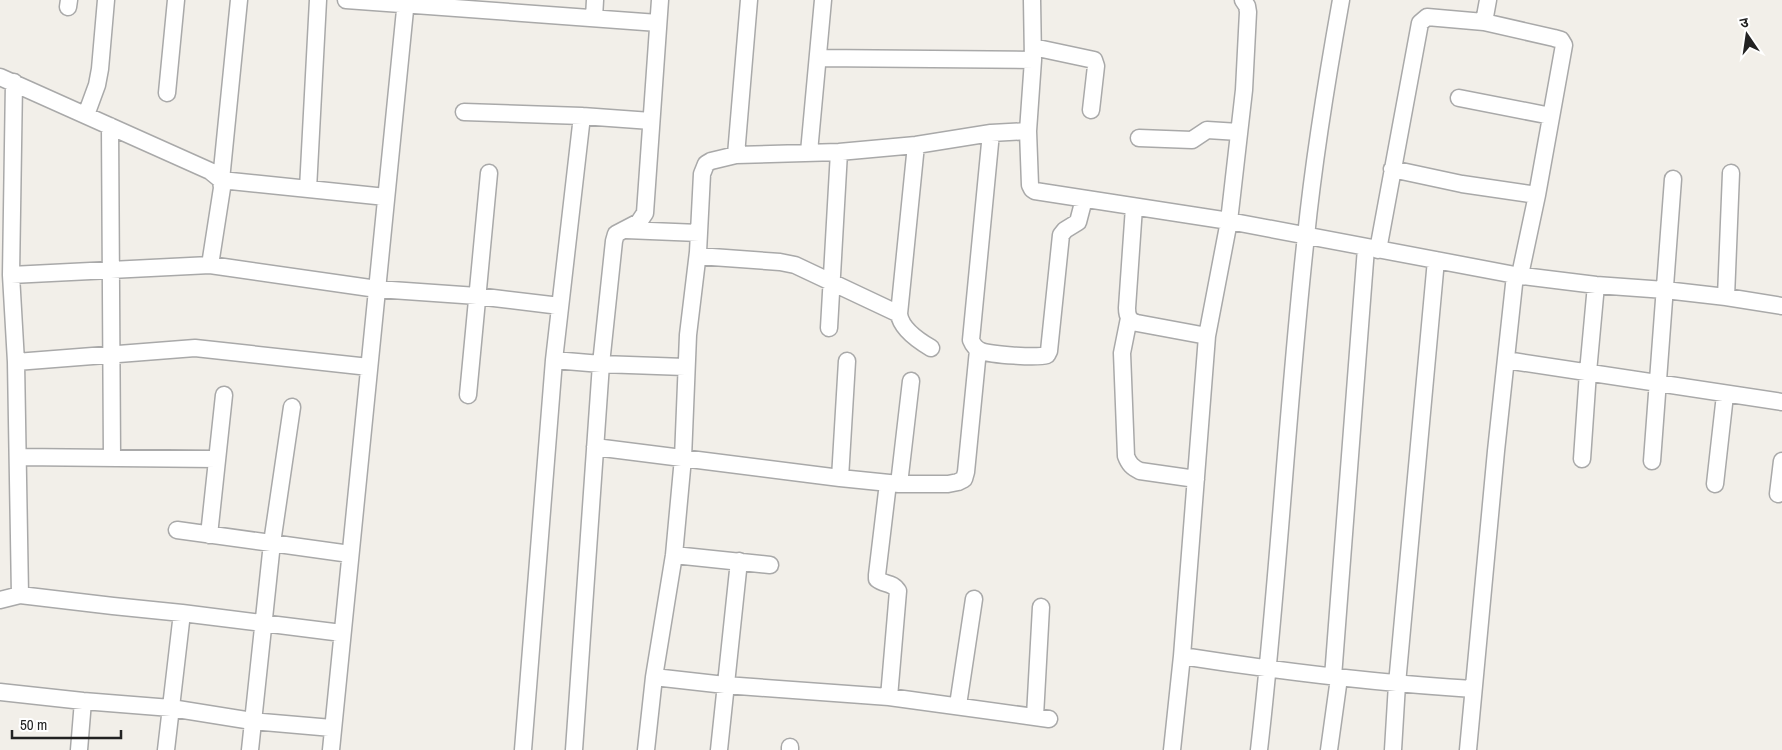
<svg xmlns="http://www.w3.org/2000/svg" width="1782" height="750" font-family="'Archivo Narrow','Noto Sans Devanagari',sans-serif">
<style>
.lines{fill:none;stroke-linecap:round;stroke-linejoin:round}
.street-casing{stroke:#a9a9a9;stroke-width:19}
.street{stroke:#fff;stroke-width:16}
</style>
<rect width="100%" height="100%" fill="#f2efe9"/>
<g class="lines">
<defs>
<path id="street" d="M239,0L221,180L386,197
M346,0L658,23
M1032,0L1033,60L1028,131L1030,185L1032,189L1035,191L1229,221L1515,275L1596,285L1665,290L1726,297L1782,306
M68,7L69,0
M594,18L595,0
M1484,22L1488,0
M1033,47L1094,60L1096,66L1091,110
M818,58L1033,60
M0,77L210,171L221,180L222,188L210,265
M14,82L11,275L16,362L20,595
M167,93L176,0
M1459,98L1551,116
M464,112L582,116L651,121
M86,115L97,85L100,69L106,0
M110,126L112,457
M991,133L971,340C973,345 976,349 981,351C992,355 1037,358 1047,355L1049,351L1061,235L1065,230L1078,222L1084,199
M1139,138L1192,140L1207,130L1239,132
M916,145L899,314C901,329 919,341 931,348
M809,152L823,0
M736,155L749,0
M1392,169L1462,184L1537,195
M308,189L318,0
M1134,207L1127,308C1127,316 1129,321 1137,323L1207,336
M626,230L699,233
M1378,250L1420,23L1427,17L1484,22L1554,38L1561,40L1564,45L1537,195L1520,275
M698,256L780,262L795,265L899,314
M11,275L210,265L377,289L477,296L560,306
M1726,297L1731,173
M1129,318L1122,353L1126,456C1129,464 1132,467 1140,471L1196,479
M829,328L839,152
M554,360L601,364L685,367
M1506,360L1782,402
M16,362L195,348L369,367
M468,395L489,173
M595,447L840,478L899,484H948L958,482L964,479L966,472L978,350
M18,457L217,459
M1582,459L1588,372L1596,285
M1652,461L1673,179
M840,478L847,361
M888,483L877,575V579C884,585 893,582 898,591L889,697
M899,484L911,381
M1715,484L1725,395
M1778,494L1782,461
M177,530L350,554
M209,535L224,395
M674,555L770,565
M0,600L20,595L113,606L182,613L342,633
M1182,656C1278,671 1375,683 1473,689
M654,677L725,685L889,697L1049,719
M1333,677L1366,248
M0,692L83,701L171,708L252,721L332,728
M958,705L974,599
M1035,716L1041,607
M79,750L83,701
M166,750L182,613
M250,750L272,543L292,407
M331,750L406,0
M523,750L554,360L582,116
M574,750L601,364L614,241L616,234L639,222L645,213L660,0
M646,750L654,677L674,555L683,458L688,335L698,252L702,174L706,164L711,161L736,155L839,152L916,145L991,133L1028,131
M719,750L739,561
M790,750V747
M1172,750L1182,656L1207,336L1229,221L1244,90L1248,12L1247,6L1243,0
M1259,750C1279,579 1287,407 1306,236C1314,157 1327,78 1341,0
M1329,750L1339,678
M1393,750L1397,684L1436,260
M1468,750L1496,451L1515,275"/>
</defs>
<!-- street casing -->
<use href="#street" class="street-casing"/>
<!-- street -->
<use href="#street" class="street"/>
</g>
<!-- north arrow -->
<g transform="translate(1747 35) rotate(347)" stroke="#ffffff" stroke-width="4" paint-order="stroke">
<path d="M0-4L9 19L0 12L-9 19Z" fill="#222222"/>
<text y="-8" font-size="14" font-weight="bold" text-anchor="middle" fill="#222222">उ</text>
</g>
<!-- scale -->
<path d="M12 730v8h109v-8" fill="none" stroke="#222222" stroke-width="2.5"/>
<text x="20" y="730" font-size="15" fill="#222222" stroke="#ffffff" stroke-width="4" paint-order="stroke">50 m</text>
</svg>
